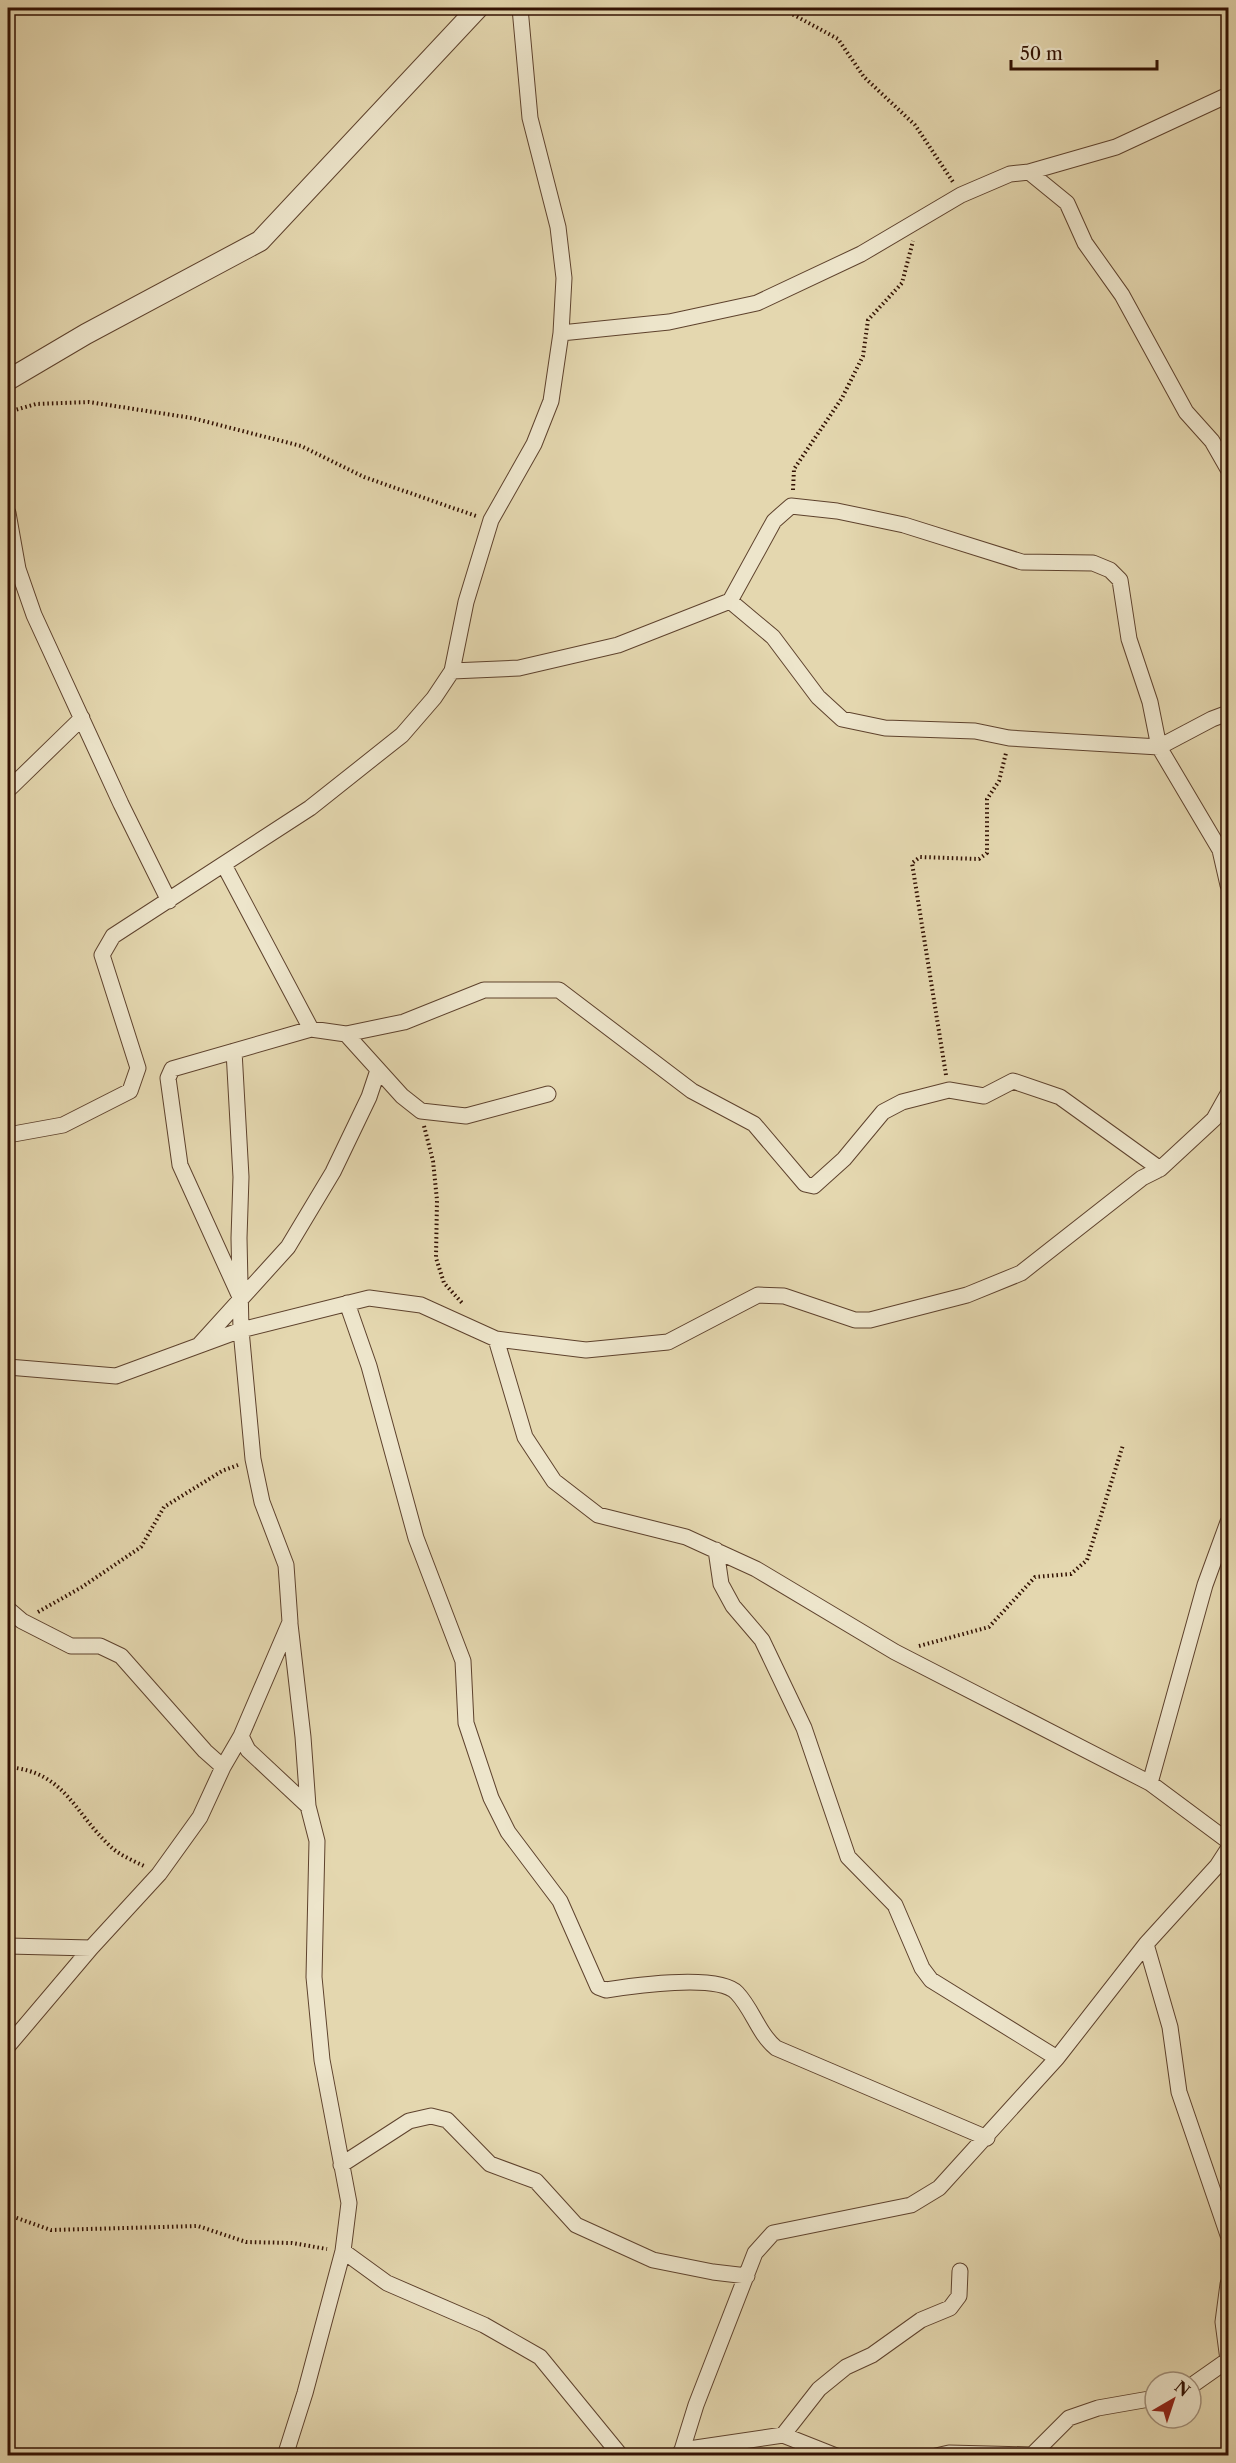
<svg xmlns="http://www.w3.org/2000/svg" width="1236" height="2463" font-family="'Libre Caslon Text',serif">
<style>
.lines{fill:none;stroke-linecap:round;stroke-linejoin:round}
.minor-casing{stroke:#5e422d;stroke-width:17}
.tertiary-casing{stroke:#5e422d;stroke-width:22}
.path{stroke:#321102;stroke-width:4;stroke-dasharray:1.5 3;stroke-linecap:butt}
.minor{stroke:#ede5cb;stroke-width:15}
.tertiary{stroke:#ede5cb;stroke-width:20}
</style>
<rect width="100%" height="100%" fill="#e4d7af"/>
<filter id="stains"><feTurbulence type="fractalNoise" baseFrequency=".00333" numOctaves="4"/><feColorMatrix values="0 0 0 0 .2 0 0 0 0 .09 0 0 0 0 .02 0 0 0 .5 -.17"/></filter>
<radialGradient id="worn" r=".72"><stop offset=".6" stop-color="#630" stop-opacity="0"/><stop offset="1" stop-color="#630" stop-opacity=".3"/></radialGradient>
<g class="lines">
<defs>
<path id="minor" d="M1029,172L1067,203L1085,243L1122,295L1186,412L1212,441L1228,469
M561,333L669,322L757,303L861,254L961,195L1010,174L1029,172L1116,147L1228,95
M8,513L18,569L34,615L121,804L169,901
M730,601L773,637L818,697L842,719L885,728L975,731L1009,738L1159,747L1212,719L1228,713
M452,671L519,668L618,645L730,601L774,521L791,506L837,511L904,525L1022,562L1093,563L1110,570L1120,580L1129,639L1150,702L1159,747L1220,850L1228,885
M8,790L82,718
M224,865L311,1029
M346,1034L402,1096L421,1111L466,1116L548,1094
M234,1051L241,1177L239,1238L241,1330L253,1459L262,1502L286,1565L290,1622L241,1736L248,1750L308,1806L317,1841L314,1977L322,2060L349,2203L343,2251L305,2393L285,2456
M8,1135L63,1125L130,1091L138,1068L102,955L113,936L310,808L402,735L434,698L452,671L466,602L491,520L534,444L551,401L561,333L564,278L558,227L530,118L520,8
M240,1297L180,1165L168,1078L172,1069L311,1029L346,1034L404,1022L484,990H559L692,1091L754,1124L805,1184L814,1186L844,1159L883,1112L902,1102L949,1090L984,1096L1013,1081L1060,1097L1160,1169L1214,1119L1228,1094
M347,1303L369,1366L416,1538L463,1661L466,1723L491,1798L508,1832L560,1901L598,1987L606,1990C632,1986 718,1973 737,1993C753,2010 758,2033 776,2048L987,2138
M496,1339L525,1437L554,1481L598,1515L686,1537L756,1569L895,1652L1150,1783L1228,1841
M200,1344L288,1247L333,1172L369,1097L378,1070
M8,1367L116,1376L241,1330L369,1298L421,1305L496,1339L586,1350L668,1342L758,1295L784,1296L855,1320H870L967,1295L1021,1273L1142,1178L1160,1169
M716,1550L721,1584L733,1606L762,1640L804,1728L848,1857L895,1905L922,1968L931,1980L1057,2058
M8,1609L22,1621L71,1646H100L121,1656L205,1751L223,1767
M290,1624L303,1737L308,1806
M1150,1783L1205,1585L1228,1522
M1146,1944L1170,2027L1179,2092L1228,2235
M8,1946L91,1948
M8,2046L91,1948L159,1874L200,1817L223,1767L241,1736
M341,2165L409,2121L431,2116L447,2120L490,2164L536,2181L576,2225L653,2260L713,2272L747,2276
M343,2251L387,2283L484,2325L540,2357L621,2456
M1228,2284L1223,2322L1228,2360
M1191,2386L1228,2360
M783,2435L819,2389L846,2367L872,2355L921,2320L950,2308L959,2296L960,2271
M682,2450L783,2435L836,2456
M678,2456L682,2450L696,2405L755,2253L773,2233L911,2205L939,2188L1057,2058L1146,1944L1217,1866L1228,1849
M936,2456L949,2453L1032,2455L1069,2418L1098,2408L1155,2398"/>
<path id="tertiary" d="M8,380L86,334L260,241L478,8"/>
</defs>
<!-- minor casing -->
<use href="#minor" class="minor-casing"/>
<!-- tertiary casing -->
<use href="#tertiary" class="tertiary-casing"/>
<!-- path -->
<path class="path" d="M781,8L838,39L864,77L915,125L953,182
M8,412L36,404L89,402L192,418L301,446L364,477L476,516
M793,490L794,469L842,398L863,356L868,320L902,283L913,241
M946,1075L912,863L920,857L979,859L987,853V799L999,781L1006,753
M424,1126L433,1161L437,1200L436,1258L444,1283L463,1304
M38,1612L82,1587L141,1547L164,1507L222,1471L238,1465
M919,1646L989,1627L1035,1577L1071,1574L1087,1560L1123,1445
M8,1767C65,1772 73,1811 110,1846C119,1855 134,1861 146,1867
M8,2215L51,2230L198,2226L246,2242L292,2243L327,2249"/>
<!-- minor -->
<use href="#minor" class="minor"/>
<!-- tertiary -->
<use href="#tertiary" class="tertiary"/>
</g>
<!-- margin -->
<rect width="1236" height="2463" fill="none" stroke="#e4d7af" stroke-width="30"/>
<rect x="9" y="9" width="1218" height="2445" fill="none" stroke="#321102" stroke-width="3"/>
<rect x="15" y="15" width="1206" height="2433" fill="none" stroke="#321102" stroke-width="1.5"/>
<!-- north arrow -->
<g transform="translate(1173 2400) rotate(39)"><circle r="28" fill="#ede5cb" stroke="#a2907b" stroke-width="1.5"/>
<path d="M0-4.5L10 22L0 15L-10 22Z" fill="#8f2418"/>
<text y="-9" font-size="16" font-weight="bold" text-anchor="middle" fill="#321102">N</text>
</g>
<!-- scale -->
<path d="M1011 60v9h146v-9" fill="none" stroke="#321102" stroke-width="3"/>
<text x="1020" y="60" font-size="18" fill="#321102" stroke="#ede5cb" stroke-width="4.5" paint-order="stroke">50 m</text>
<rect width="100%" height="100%" filter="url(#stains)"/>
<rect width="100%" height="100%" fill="url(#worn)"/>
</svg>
